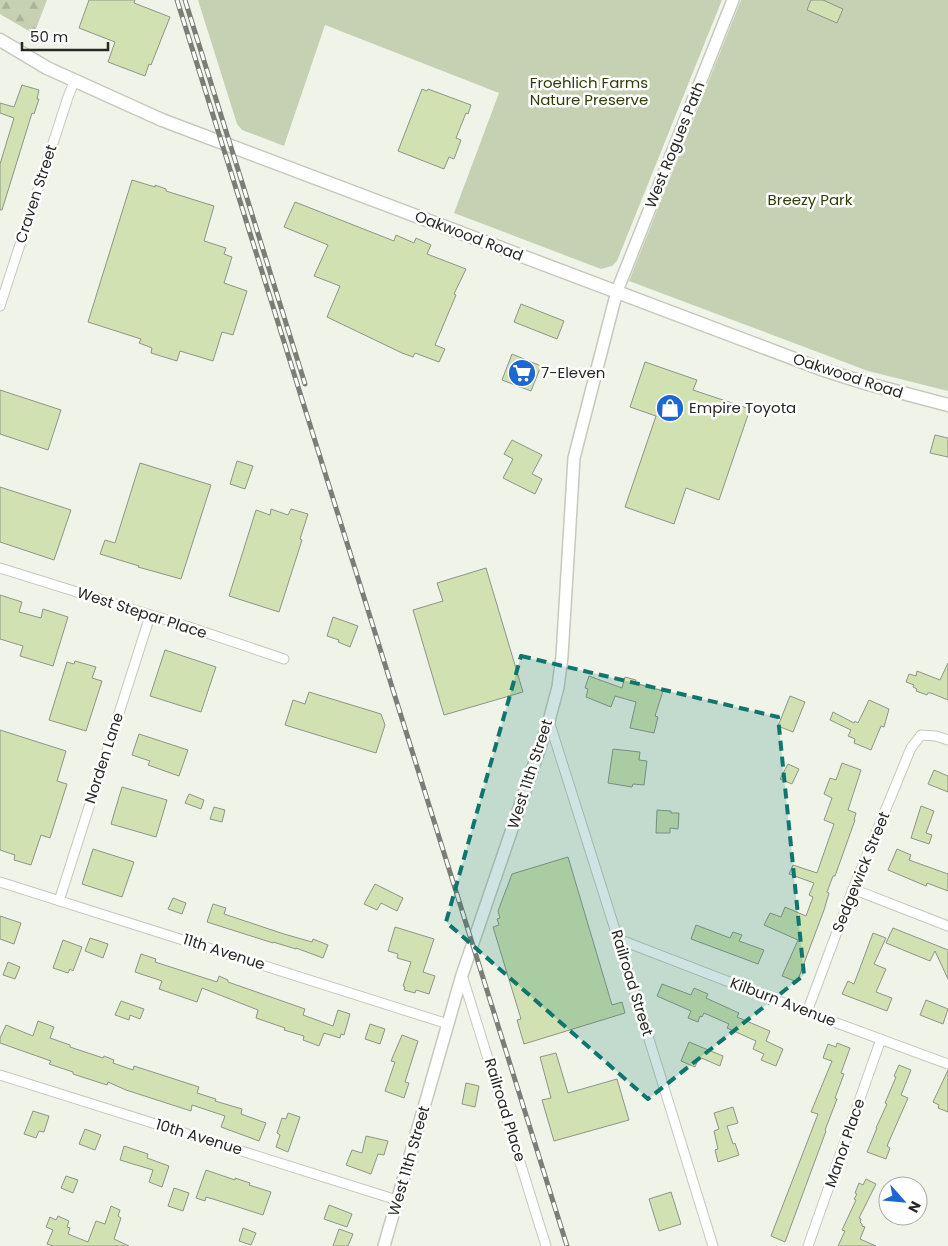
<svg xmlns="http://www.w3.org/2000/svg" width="948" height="1246" font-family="Poppins,sans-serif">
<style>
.forest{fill:url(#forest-firs)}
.park{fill:#c6d0b3}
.building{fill:#d1e1b1;stroke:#909489}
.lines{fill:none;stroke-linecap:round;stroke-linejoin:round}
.minor-casing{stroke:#c5c9be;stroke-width:11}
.tertiary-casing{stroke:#c5c9be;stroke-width:14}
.secondary-casing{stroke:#c5c9be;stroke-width:15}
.minor{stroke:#fff;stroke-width:9}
.tertiary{stroke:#fff;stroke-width:11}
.secondary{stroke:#fff;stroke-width:12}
.rail-casing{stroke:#7b7e76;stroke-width:5}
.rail{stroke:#fff;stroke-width:3;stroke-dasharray:9;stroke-linecap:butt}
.marked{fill:#0f766e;fill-opacity:0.2;stroke:#0f766e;stroke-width:4;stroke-dasharray:10 6;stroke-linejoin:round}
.labels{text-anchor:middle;stroke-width:5;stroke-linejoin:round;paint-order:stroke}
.park-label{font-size:15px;fill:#303d06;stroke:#fff}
.street-label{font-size:15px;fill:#262823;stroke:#fff}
.poi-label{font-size:15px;fill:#262823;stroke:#fff;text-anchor:start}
</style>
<defs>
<pattern id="forest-firs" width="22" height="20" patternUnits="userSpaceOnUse" patternTransform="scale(1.25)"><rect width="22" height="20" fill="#c6d0b3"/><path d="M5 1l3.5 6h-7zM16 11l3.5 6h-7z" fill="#aab39a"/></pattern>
</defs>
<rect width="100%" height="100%" fill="#f0f4e8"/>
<!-- forest -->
<path class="forest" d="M0,0H47L34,34L0,14Z"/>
<!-- park -->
<path class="park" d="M198,0H722L617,261L612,266L601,269L454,213L499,93L325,25L284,146L242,130L237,124Z
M741,0H948V391L868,371L629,281Z"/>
<!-- building -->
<path class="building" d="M89,0H135L134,3L170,17L151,65L149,64L145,76L108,62L115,42L79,28Z
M811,0H823L843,9L837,23L807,10Z
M22,85L39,90L37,99H39L34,114L32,113L2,210H0V164L14,118L0,113V103L14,107Z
M422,89L427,91L428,89L471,105L468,114L466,113L456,138L461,140L454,159L449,157L444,169L398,151Z
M132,180L155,187V185L166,189V191L214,206L204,241L226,248L224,254L232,257L224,283L247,291L233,335L222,332L213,361L180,351L177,361L151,353L152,348L139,343L141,339L88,322Z
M295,202L394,241L396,235L414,243L416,238L431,245L427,254L466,269L454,294L456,295L435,345L445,349L439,362L415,353L413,357L402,353L327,317L340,286L314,276L328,245L284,227Z
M521,304L564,321L557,339L514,322Z
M512,354L541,366L531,391L502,380Z
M645,362L697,380L693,390L750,409L719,500L686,488L674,524L625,507L656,416L630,407Z
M0,390L61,410L48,450L0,434Z
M935,435L948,438V457L930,453Z
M512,440L542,455L532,474L542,479L535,494L503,478L513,459L504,454Z
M237,461L253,466L245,489L230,484Z
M140,463L211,485L181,579L138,567L139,566L100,554L105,540L115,543Z
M0,487L71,510L54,560L0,542Z
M271,509L288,515L291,509L308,514L300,539L302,540L279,612L229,596L256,510L270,515Z
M486,568L523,692L444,715L413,610L443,601L437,583Z
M0,595L22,602L19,612L41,618L43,609L68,617L53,666L20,656L23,646L0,639Z
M333,617L358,626L350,647L338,642L339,640L327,636Z
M165,650L216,667L201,712L150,696Z
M75,661L96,667L92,678L102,681L86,731L49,720L67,662L74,664Z
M948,663V700L931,693H928L927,695L916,691L917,689L913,687L914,685L906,682L909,674L916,676L917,671L940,680Z
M589,676L622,688L625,677L636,680L635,683L663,691L655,716L658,717L654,733L630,728L636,702L615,696L611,707L586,697L588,689L585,688Z
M309,692L381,714L385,725L376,753L285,725L293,700L305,704Z
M790,696L805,702L793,732L778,726Z
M869,700L889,709L884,727L881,726L871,750L854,743L855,739L848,736L851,730L830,720L833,712L854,723L855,721L858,723Z
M0,730L66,751L57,781L67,784L50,838L41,835L31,865L14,860L15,855L0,850Z
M139,734L188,750L179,776L148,765L150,761L132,755Z
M613,749L640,752L639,760L647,761L644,785L633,784L632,787L608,783Z
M842,763L861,770L848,810L856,813L854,820H855L835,876H833L827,892L829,893L824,910L797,982L782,976L798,940L764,925L770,913L781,917L785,907L806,916L813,897L809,895L814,883L789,874L793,865L817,873L834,824L824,820L832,798L824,794L830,778L836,780Z
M788,764L799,769L792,784L780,779Z
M934,770L948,776V792L928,784Z
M122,787L167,800L156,837L111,824Z
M189,794L204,800L201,809L185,803Z
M921,806L934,811L926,833L932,835L929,844L911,838Z
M214,807L225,810L222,822L210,819Z
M657,810L671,811V813H679L678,829L670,828V833H656Z
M93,849L134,862L122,897L82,884Z
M897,849L911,855L909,860L948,874V891L927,883L926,886L888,870Z
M568,857L612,1005L622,1002L625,1013L524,1044L517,1020L521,1019L493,927L499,925L497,919L500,918L498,911L512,874Z
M375,884L403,898L397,911L381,903L377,910L364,904Z
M173,898L186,903L182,914L168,909Z
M213,904L226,908L224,914L284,934L312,942L313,939L328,945L323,958L296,948V949L273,942V943L207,922Z
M0,916L21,923L14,944L0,939Z
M696,925L730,938L733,932L742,935L739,941L764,950L758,964L691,939Z
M395,927L434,939L423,972L435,976L429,994L416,990L415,993L404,990L405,987L403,986L411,962L397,958L398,954L388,951Z
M893,928L948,950V979L935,951L930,961L886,943Z
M873,933L886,938L874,964L886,969L876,992L892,998L887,1011L842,994L848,981L854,984Z
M90,938L108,944L103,958L85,951Z
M63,940L82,947L73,971L70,969L68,973L53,968Z
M141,954L156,959L155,962L217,982L219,976L228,980V982L305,1009L303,1015L333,1026L338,1010L350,1014L344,1035L341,1034L340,1038L324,1033L319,1046L303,1040L304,1036L284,1030L285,1028L256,1018L258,1010L202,988L197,1002L159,989L162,981L135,972Z
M8,962L20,967L15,979L3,975Z
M662,984L691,995L694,988L708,994L706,998L739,1013L737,1017L770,1031L766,1041L783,1049L776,1066L761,1060L764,1054L753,1049L756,1041L727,1028L729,1024L704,1013L702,1017L700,1016L698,1022L688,1018L691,1011L657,996Z
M926,1000L948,1009L943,1024L920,1015Z
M121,1001L144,1009L140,1019L130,1015L129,1020L115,1015Z
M38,1021L54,1027L50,1038L70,1045V1047L103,1058L104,1056L114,1060L113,1063L133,1070L134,1066L199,1087L197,1093L216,1099L215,1101L242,1109L241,1114L266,1123L259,1141L221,1127L225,1116L192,1105L191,1111L126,1090L108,1082L107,1085L73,1074V1072L49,1064L51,1061L0,1043V1038L6,1025L33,1036Z
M370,1024L385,1029L380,1044L365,1039Z
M402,1035L418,1041L405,1082L409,1083L404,1098L385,1091L395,1062L391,1061Z
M689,1042L723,1056L720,1066L699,1057L695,1067L681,1061Z
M837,1043L850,1048L841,1073L844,1074L835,1098L837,1099L825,1130L826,1131L785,1242L771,1236L818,1114L811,1112L832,1061L823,1058L828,1044L836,1047Z
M556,1053L568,1093L617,1079L629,1120L554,1141L542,1100L551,1098L540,1057Z
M899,1065L911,1070L901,1095L908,1098L887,1146L890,1148L886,1159L867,1152L877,1128H876L887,1104L885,1103L896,1077L894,1076Z
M948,1070V1112L938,1108L939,1105L933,1102Z
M466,1083L479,1086L475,1107L462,1104Z
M733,1107L738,1123L727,1126L733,1144L735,1143L739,1155L718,1162L715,1150L718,1149L714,1131L719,1129L714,1113Z
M33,1111L49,1116L44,1132L39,1131L36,1138L24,1134Z
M288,1113L300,1117L288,1152L276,1147L280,1135L277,1133L282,1118L286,1119Z
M85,1129L101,1135L95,1150L79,1144Z
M366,1136L388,1141L384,1155L378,1154L371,1174L346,1165L352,1150L362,1153Z
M124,1146L148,1154L147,1158L169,1166L162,1187L149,1182L153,1170L120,1160Z
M206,1170L235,1180V1178L250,1183L249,1185L271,1192L263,1215L213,1199L206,1197L205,1201L196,1198Z
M66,1176L78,1180L73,1193L61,1188Z
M866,1179L876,1184L859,1218L861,1219L860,1222L862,1224V1226L865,1227L860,1239L876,1246H838L845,1231L842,1230L856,1200L854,1199L857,1194L855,1193L859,1183L863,1185Z
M174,1188L189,1193L183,1211L168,1206Z
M671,1192L681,1224L659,1231L649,1199Z
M329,1205L352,1214L347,1227L324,1219Z
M111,1206L120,1210L118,1216L121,1218L114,1239L129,1246H53L47,1244L53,1230L46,1227L50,1217L56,1220L58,1216L69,1221L67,1227L70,1228L68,1234L88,1242L96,1221L105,1224Z
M243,1228L256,1233L251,1245L239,1241Z
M339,1229L353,1234L348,1246H333Z"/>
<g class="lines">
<defs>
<path id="minor" d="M0,306L68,97L74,82
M0,568L186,626L284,659
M549,721L618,939L713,1246
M0,882L448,1024
M853,889L948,926
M59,901L150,616
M618,939L807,1012L948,1064
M462,975L546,1246
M807,1012L853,889L911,748L921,735L936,736L948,740
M0,1075L397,1200
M808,1246L881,1039"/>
<path id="tertiary" d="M384,1246L462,975L549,721L558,687L562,656L574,458L617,291L733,0"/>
<path id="secondary" d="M0,40L47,68L162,120L821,369L865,383L948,405"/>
</defs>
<!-- minor casing -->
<use href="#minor" class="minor-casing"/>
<!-- tertiary casing -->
<use href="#tertiary" class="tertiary-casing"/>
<!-- secondary casing -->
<use href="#secondary" class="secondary-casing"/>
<!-- minor -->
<use href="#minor" class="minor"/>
<!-- tertiary -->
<use href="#tertiary" class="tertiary"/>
<!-- secondary -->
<use href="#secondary" class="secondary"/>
<defs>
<path id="rail" d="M177,0L567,1246
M185,0L305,384"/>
</defs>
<!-- rail casing -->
<use href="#rail" class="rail-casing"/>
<!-- rail -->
<use href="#rail" class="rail"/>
</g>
<!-- marked area -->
<path class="marked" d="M521,656L778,717L804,975L648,1099L446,922Z"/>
<!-- icons -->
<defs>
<symbol id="supermarket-disc" viewBox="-11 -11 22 22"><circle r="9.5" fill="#1c67d1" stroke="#fff"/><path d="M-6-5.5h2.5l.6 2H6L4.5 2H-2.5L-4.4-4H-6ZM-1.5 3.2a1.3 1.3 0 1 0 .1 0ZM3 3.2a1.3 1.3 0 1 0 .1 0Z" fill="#fff"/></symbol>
<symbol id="shop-disc" viewBox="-11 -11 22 22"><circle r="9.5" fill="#1c67d1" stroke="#fff"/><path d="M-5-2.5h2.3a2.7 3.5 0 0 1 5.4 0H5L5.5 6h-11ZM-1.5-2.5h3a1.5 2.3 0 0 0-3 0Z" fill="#fff"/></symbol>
</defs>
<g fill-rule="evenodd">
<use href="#supermarket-disc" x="506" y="357" width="32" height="32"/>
<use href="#shop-disc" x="654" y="392" width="32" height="32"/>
</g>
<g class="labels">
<!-- park labels -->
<g class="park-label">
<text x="589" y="88">Froehlich Farms<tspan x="589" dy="17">Nature Preserve</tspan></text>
<text x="810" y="205">Breezy Park</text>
</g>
<!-- street labels -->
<g class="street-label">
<text transform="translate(675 145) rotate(-68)" y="5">West Rogues Path</text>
<text transform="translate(36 194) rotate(-72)" y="5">Craven Street</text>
<text transform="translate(469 236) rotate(21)" y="5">Oakwood Road</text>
<text transform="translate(848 376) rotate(18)" y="5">Oakwood Road</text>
<text transform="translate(142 613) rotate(18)" y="5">West Stepar Place</text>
<text transform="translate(104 758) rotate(-72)" y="5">Norden Lane</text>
<text transform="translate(530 774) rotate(-72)" y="5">West 11th Street</text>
<text transform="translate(861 872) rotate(-68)" y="5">Sedgewick Street</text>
<text transform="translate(224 952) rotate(18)" y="5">11th Avenue</text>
<text transform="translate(632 983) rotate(73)" y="5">Railroad Street</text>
<text transform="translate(783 1002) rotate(21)" y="5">Kilburn Avenue</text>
<text transform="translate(505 1110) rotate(73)" y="5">Railroad Place</text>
<text transform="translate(199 1137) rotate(17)" y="5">10th Avenue</text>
<text transform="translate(845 1143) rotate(-71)" y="5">Manor Place</text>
<text transform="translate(409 1161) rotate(-74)" y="5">West 11th Street</text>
</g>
<!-- poi labels -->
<g class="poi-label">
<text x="541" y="378">7-Eleven</text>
<text x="689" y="413">Empire Toyota</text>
</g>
</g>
<!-- north arrow -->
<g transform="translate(903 1201) rotate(117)"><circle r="24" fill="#ffffff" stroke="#a8a9a7"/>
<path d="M0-4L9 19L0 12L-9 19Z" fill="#1c67d1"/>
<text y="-8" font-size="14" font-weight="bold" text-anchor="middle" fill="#262823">N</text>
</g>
<!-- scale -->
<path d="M22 42v8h86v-8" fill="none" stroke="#262823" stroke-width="2.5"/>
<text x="30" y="42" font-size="15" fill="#262823" stroke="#ffffff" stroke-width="4" paint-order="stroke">50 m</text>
</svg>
